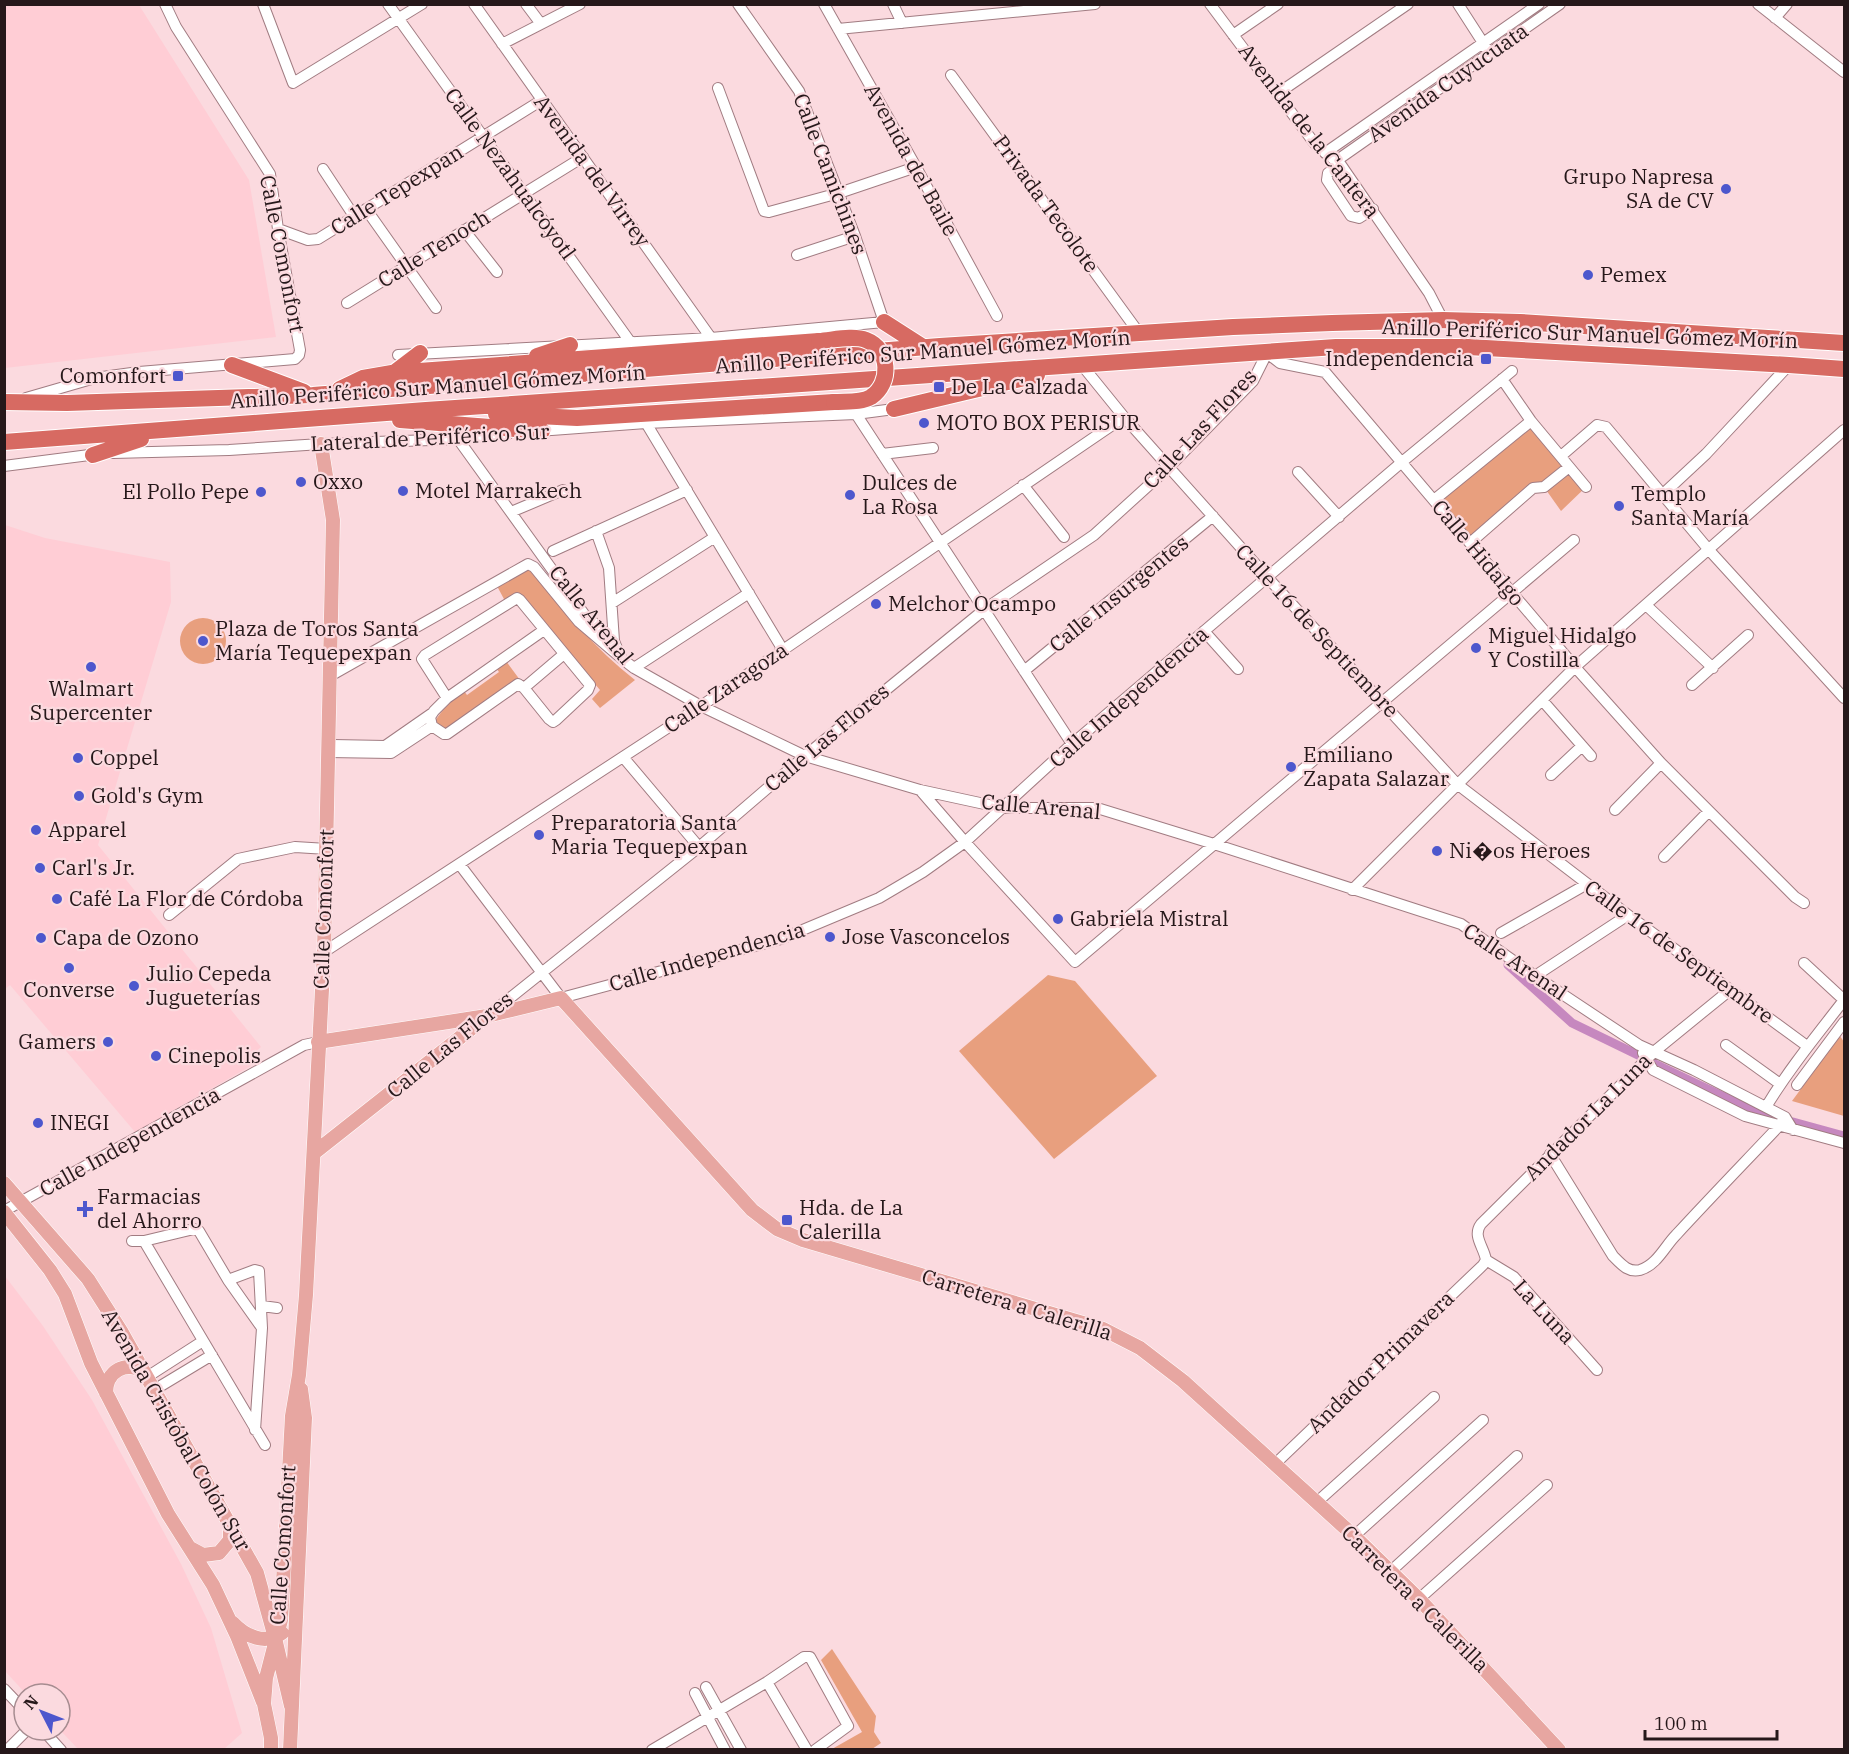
<svg xmlns="http://www.w3.org/2000/svg" width="1849" height="1754" font-family="'IBM Plex Serif',serif">
<style>
.built{fill:#ffcdd5}
.green{fill:#e89f7e}
.lines{fill:none;stroke-linecap:round;stroke-linejoin:round}
.canal{stroke:#c688bf;stroke-width:9}
.minor-casing{stroke:#a17c82;stroke-width:12}
.major-casing{stroke:#fff;stroke-width:15}
.highway-casing{stroke:#fff;stroke-width:18}
.minor{stroke:#fff;stroke-width:10}
.major{stroke:#e7a6a1;stroke-width:14}
.highway{stroke:#d76a62;stroke-width:16}
.highway-bridge-casing{stroke:#fff;stroke-width:18;stroke-linecap:butt}
.highway-bridge{stroke:#d76a62;stroke-width:16}
.poi-dot{fill:#4d57cd;stroke:#fbdadf;stroke-width:2}
.labels{text-anchor:middle;stroke-width:4.5;stroke-linejoin:round;paint-order:stroke}
.street-label{font-size:21px;fill:#26181a;stroke:#fbdadf}
.poi-label{font-size:21px;fill:#26181a;stroke:#fbdadf;text-anchor:start}
</style>
<rect width="100%" height="100%" fill="#fbdadf"/>
<!-- built -->
<path class="built" d="M4,5H139L249,180L276,337L5,368Z
M5,525L45,538L170,562L171,602L98,845L261,1047L247,1059L251,1066L135,1132L10,985L5,989Z
M5,1276L43,1326L92,1400L181,1564L211,1628L242,1733L224,1749H78L60,1730V1694H26L5,1671Z"/>
<!-- green -->
<path class="green" d="M1531,421L1586,487L1561,511L1544,487L1533,488L1470,543L1434,500Z
M527,569L532,571C564,610 595,649 635,680L600,708L592,699L600,690L518,592L505,601L497,586Z
M180 641a23 23 0 1 1 46 0a23 23 0 1 1-46 0Z
M506,661L520,680L447,731L435,722C438,714 456,696 464,691L467,695L499,672L496,668Z
M1048,975L1075,981L1157,1076L1054,1159L959,1051Z
M1840,1036L1844,1042V1116L1792,1101Z
M832,1649L876,1716L874,1732L881,1743L872,1749H832L862,1732L821,1660Z"/>
<g class="lines">
<!-- canal -->
<path class="canal" d="M1508,965L1572,1023L1640,1056
M1653,1063L1758,1113L1781,1119
M1793,1122L1844,1136"/>
<defs>
<path id="minor" d="M263,4L293,83L422,4
M388,4L631,343
M474,4L711,338
M526,4L541,24
M824,4L916,167L997,316
M893,4L902,23
M1210,4L1315,144L1341,165L1429,293L1443,320
M1458,4L1487,49
M1758,4L1844,72
M1775,18L1787,4
M838,29L1095,4
M1233,35L1278,4
M502,44L580,4
M951,75L1139,333
M718,88L764,211L769,212L839,193L916,167
M1277,94L1408,4
M1325,153L1539,4
M1336,161L1560,4
M1341,165L1328,173L1327,180L1351,216L1359,218L1373,209
M323,169L354,216
M366,209L436,308
M278,229L308,240L318,239L542,100
M464,230L497,272
M797,255L855,236
M347,303L583,157
M398,355L711,338L884,322L855,236L799,91L738,4
M1081,364L1124,417L1268,578L1457,784L1628,915L1807,1046
M1502,379L1531,421L1586,487
M26,398L95,378L139,372L295,359L299,355L300,350L278,229L270,174L176,27L165,4
M856,414L1072,744
M646,423L783,650
M538,431L646,423L856,414L894,409
M458,439L584,614L614,641L621,658L634,668L701,706L805,756L920,790L1003,808H1097L1214,844L1461,924L1535,976L1639,1045L1694,1070L1785,1117L1793,1130
M113,453L229,450L321,444L458,439L508,434
M882,454L933,448
M1561,456L1597,425L1606,427L1709,550L1844,698
M4,466L97,454
M1298,472L1339,517
M1023,485L1064,537
M1662,495L1706,454L1789,365
M1434,500L1531,421
M511,512L563,490
M596,531L609,568L614,641
M1470,543L1533,488L1544,487L1569,467
M553,551L687,490
M612,603L715,537
M1646,605L1713,668
M1204,631L1238,669
M634,668L749,593
M1024,671L1213,516
M330,676L528,564L534,567L579,622L620,657
M1692,685L1748,635
M524,688L564,654
M447,698L434,711L430,717L432,726L444,734H447L518,684L524,688L549,719L553,722L556,720L588,690L590,685L520,600L517,598L425,655L422,659L447,698L544,630
M1542,700L1591,756
M333,745L385,746L431,714
M329,752L391,753L432,726
M623,757L699,847
M1551,775L1582,746
M920,790L965,842L1075,962L1574,540
M1615,810L1661,763
M1664,857L1709,811
M460,865L561,998L781,939L879,898L923,872L965,842L1072,744L1402,462L1512,371
M1352,890L1575,667L1844,430
M169,915L238,859L295,847L327,849
M1501,933L1587,884
M324,952L701,706L1124,417
M1804,963L1844,1000
M1535,976L1628,915
M490,1014L699,847L805,756L985,609L1094,535L1170,466L1253,381L1267,353L1280,363L1325,372L1575,667L1661,763L1795,897L1804,903
M1726,1045L1780,1084
M1643,1053L1653,1070L1745,1116L1844,1143
M1797,1085L1844,1022
M1766,1107C1789,1069 1817,1035 1844,1000
M1550,1154L1613,1256C1621,1264 1628,1273 1640,1270C1657,1265 1665,1246 1676,1235C1710,1198 1745,1162 1779,1126L1785,1117
M4,1211L304,1045L318,1042
M132,1241H144L194,1229L199,1231L228,1280L262,1328L255,1430
M144,1241L265,1445
M1486,1260C1484,1247 1472,1236 1481,1224L1655,1051L1730,990
M1486,1260L1514,1277L1597,1370
M228,1280L255,1270L259,1271L262,1328
M262,1306L277,1308
M147,1377L203,1341
M154,1390L212,1355
M1275,1464L1483,1265L1486,1260
M1317,1502L1434,1397
M1354,1536L1483,1420
M1391,1571L1517,1456
M1419,1599L1547,1485
M767,1682L807,1750
M706,1687L741,1750
M4,1689L24,1710
M695,1693L725,1750
M43,1730L61,1750
M7,1750L27,1730
M652,1750L767,1682L804,1657H810L848,1726L815,1750"/>
<path id="major" d="M318,1042L487,1016L561,998L752,1210L777,1229L803,1240L1103,1329L1140,1348L1183,1381L1354,1536L1419,1599L1559,1750
M314,1153L486,1017
M4,1183L88,1279L121,1331L257,1573L275,1638L291,1706
M4,1212L50,1270L65,1294L91,1363L168,1514L213,1585L237,1636L263,1702
M106,1393C106,1371 126,1360 144,1372
M190,1548L203,1555L219,1553L230,1540V1524
M233,1623C246,1637 266,1645 282,1633
M271,1750V1738L264,1704L266,1678L281,1620L292,1416L299,1375L306,1295L324,952L333,520L321,444
M290,1750L305,1418L301,1389"/>
<path id="highway" d="M884,322L923,347
M537,356L570,345
M232,365L304,392
M395,372L420,353
M340,389L363,378L392,373L819,341
M4,402L67,403L313,395L940,346L1233,327L1332,323L1443,320L1520,322L1844,343
M894,409L1037,375
M496,414L577,418L834,402
M400,420L542,431
M4,442L426,410L1336,347H1468L1789,365L1844,369
M93,455L141,439"/>
</defs>
<!-- minor casing -->
<use href="#minor" class="minor-casing"/>
<!-- major casing -->
<use href="#major" class="major-casing"/>
<!-- highway casing -->
<use href="#highway" class="highway-casing"/>
<!-- minor -->
<use href="#minor" class="minor"/>
<!-- major -->
<use href="#major" class="major"/>
<!-- highway -->
<use href="#highway" class="highway"/>
<defs>
<path id="highway-bridge" d="M819,341C833,340 853,335 866,340C890,349 892,383 871,397C861,403 845,401 834,402"/>
</defs>
<!-- highway-bridge casing -->
<use href="#highway-bridge" class="highway-bridge-casing"/>
<!-- highway-bridge -->
<use href="#highway-bridge" class="highway-bridge"/>
</g>
<!-- markers -->
<g class="poi-dot">
<circle cx="1726" cy="189" r="6"/>
<circle cx="1588" cy="275" r="6"/>
<rect x="1480" y="353" width="12" height="12" rx="3"/>
<rect x="172" y="370" width="12" height="12" rx="3"/>
<rect x="933" y="381" width="12" height="12" rx="3"/>
<circle cx="924" cy="423" r="6"/>
<circle cx="301" cy="482" r="6"/>
<circle cx="403" cy="491" r="6"/>
<circle cx="261" cy="492" r="6"/>
<circle cx="850" cy="495" r="6"/>
<circle cx="1619" cy="506" r="6"/>
<circle cx="876" cy="604" r="6"/>
<circle cx="203" cy="641" r="6"/>
<circle cx="1476" cy="648" r="6"/>
<circle cx="91" cy="667" r="6"/>
<circle cx="78" cy="758" r="6"/>
<circle cx="1291" cy="767" r="6"/>
<circle cx="79" cy="796" r="6"/>
<circle cx="36" cy="830" r="6"/>
<circle cx="539" cy="835" r="6"/>
<circle cx="1437" cy="851" r="6"/>
<circle cx="40" cy="868" r="6"/>
<circle cx="57" cy="899" r="6"/>
<circle cx="1058" cy="919" r="6"/>
<circle cx="830" cy="937" r="6"/>
<circle cx="41" cy="938" r="6"/>
<circle cx="69" cy="968" r="6"/>
<circle cx="134" cy="986" r="6"/>
<circle cx="108" cy="1042" r="6"/>
<circle cx="156" cy="1056" r="6"/>
<circle cx="38" cy="1123" r="6"/>
<path d="M82 1200h6v6h6v6h-6v6h-6v-6h-6v-6h6z"/>
<rect x="781" y="1214" width="12" height="12" rx="3"/>
</g>
<g class="labels">
<!-- street labels -->
<g class="street-label">
<text transform="translate(1448 83) rotate(-35)" y="7">Avenida Cuyucuata</text>
<text transform="translate(1309 131) rotate(52)" y="7">Avenida de la Cantera</text>
<text transform="translate(911 160) rotate(61)" y="7">Avenida del Baile</text>
<text transform="translate(592 171) rotate(54)" y="7">Avenida del Virrey</text>
<text transform="translate(510 174) rotate(54)" y="7">Calle Nezahualcóyotl</text>
<text transform="translate(830 174) rotate(69)" y="7">Calle Camichines</text>
<text transform="translate(397 190) rotate(-32)" y="7">Calle Tepexpan</text>
<text transform="translate(1046 204) rotate(54)" y="7">Privada Tecolote</text>
<text transform="translate(434 249) rotate(-32)" y="7">Calle Tenoch</text>
<text transform="translate(282 254) rotate(79)" y="7">Calle Comonfort</text>
<text transform="translate(1590 334) rotate(2)" y="7">Anillo Periférico Sur Manuel Gómez Morín</text>
<text transform="translate(923 352) rotate(-4)" y="7">Anillo Periférico Sur Manuel Gómez Morín</text>
<text transform="translate(438 387) rotate(-4)" y="7">Anillo Periférico Sur Manuel Gómez Morín</text>
<text transform="translate(1200 429) rotate(-47)" y="7">Calle Las Flores</text>
<text transform="translate(430 438) rotate(-3)" y="7">Lateral de Periférico Sur</text>
<text transform="translate(1478 553) rotate(50)" y="7">Calle Hidalgo</text>
<text transform="translate(1119 594) rotate(-39)" y="7">Calle Insurgentes</text>
<text transform="translate(591 615) rotate(51)" y="7">Calle Arenal</text>
<text transform="translate(1317 631) rotate(47)" y="7">Calle 16 de Septiembre</text>
<text transform="translate(726 688) rotate(-34)" y="7">Calle Zaragoza</text>
<text transform="translate(1129 697) rotate(-41)" y="7">Calle Independencia</text>
<text transform="translate(827 738) rotate(-40)" y="7">Calle Las Flores</text>
<text transform="translate(1041 807) rotate(5)" y="7">Calle Arenal</text>
<text transform="translate(324 909) rotate(-88)" y="7">Calle Comonfort</text>
<text transform="translate(1679 952) rotate(36)" y="7">Calle 16 de Septiembre</text>
<text transform="translate(707 957) rotate(-16)" y="7">Calle Independencia</text>
<text transform="translate(1515 962) rotate(34)" y="7">Calle Arenal</text>
<text transform="translate(450 1045) rotate(-39)" y="7">Calle Las Flores</text>
<text transform="translate(1588 1117) rotate(-45)" y="7">Andador La Luna</text>
<text transform="translate(130 1142) rotate(-29)" y="7">Calle Independencia</text>
<text transform="translate(1017 1305) rotate(17)" y="7">Carretera a Calerilla</text>
<text transform="translate(1544 1312) rotate(47)" y="7">La Luna</text>
<text transform="translate(1381 1362) rotate(-44)" y="7">Andador Primavera</text>
<text transform="translate(176 1430) rotate(60)" y="7">Avenida Cristóbal Colón Sur</text>
<text transform="translate(283 1545) rotate(-86)" y="7">Calle Comonfort</text>
<text transform="translate(1415 1599) rotate(45)" y="7">Carretera a Calerilla</text>
</g>
<!-- poi labels -->
<g class="poi-label">
<text x="1714" y="184" text-anchor="end">Grupo Napresa<tspan x="1714" dy="24">SA de CV</tspan></text>
<text x="1600" y="282">Pemex</text>
<text x="1474" y="366" text-anchor="end">Independencia</text>
<text x="166" y="383" text-anchor="end">Comonfort</text>
<text x="951" y="394">De La Calzada</text>
<text x="936" y="430">MOTO BOX PERISUR</text>
<text x="313" y="489">Oxxo</text>
<text x="862" y="490">Dulces de<tspan x="862" dy="24">La Rosa</tspan></text>
<text x="415" y="498">Motel Marrakech</text>
<text x="249" y="499" text-anchor="end">El Pollo Pepe</text>
<text x="1631" y="501">Templo<tspan x="1631" dy="24">Santa María</tspan></text>
<text x="888" y="611">Melchor Ocampo</text>
<text x="215" y="636">Plaza de Toros Santa<tspan x="215" dy="24">María Tequepexpan</tspan></text>
<text x="1488" y="643">Miguel Hidalgo<tspan x="1488" dy="24">Y Costilla</tspan></text>
<text x="91" y="696" text-anchor="middle">Walmart<tspan x="91" dy="24">Supercenter</tspan></text>
<text x="1303" y="762">Emiliano<tspan x="1303" dy="24">Zapata Salazar</tspan></text>
<text x="90" y="765">Coppel</text>
<text x="91" y="803">Gold's Gym</text>
<text x="551" y="830">Preparatoria Santa<tspan x="551" dy="24">Maria Tequepexpan</tspan></text>
<text x="48" y="837">Apparel</text>
<text x="1449" y="858">Ni�os Heroes</text>
<text x="52" y="875">Carl's Jr.</text>
<text x="69" y="906">Café La Flor de Córdoba</text>
<text x="1070" y="926">Gabriela Mistral</text>
<text x="842" y="944">Jose Vasconcelos</text>
<text x="53" y="945">Capa de Ozono</text>
<text x="146" y="981">Julio Cepeda<tspan x="146" dy="24">Jugueterías</tspan></text>
<text x="69" y="997" text-anchor="middle">Converse</text>
<text x="96" y="1049" text-anchor="end">Gamers</text>
<text x="168" y="1063">Cinepolis</text>
<text x="50" y="1130">INEGI</text>
<text x="97" y="1204">Farmacias<tspan x="97" dy="24">del Ahorro</tspan></text>
<text x="799" y="1215">Hda. de La<tspan x="799" dy="24">Calerilla</tspan></text>
</g>
</g>
<!-- border -->
<rect width="1849" height="1754" fill="none" stroke="#26181a" stroke-width="12"/>
<!-- north arrow -->
<g transform="translate(42 1712) rotate(312)"><circle r="28" fill="#fbdadf" stroke="#a68c90" stroke-width="1.5"/>
<path d="M0-4.5L10 22L0 15L-10 22Z" fill="#4d57cd"/>
<text y="-9" font-size="16" font-weight="bold" text-anchor="middle" fill="#26181a">N</text>
</g>
<!-- scale -->
<path d="M1645 1730v9h132v-9" fill="none" stroke="#26181a" stroke-width="3"/>
<text x="1654" y="1730" font-size="18" fill="#26181a" stroke="#fbdadf" stroke-width="4.5" paint-order="stroke">100 m</text>
</svg>
